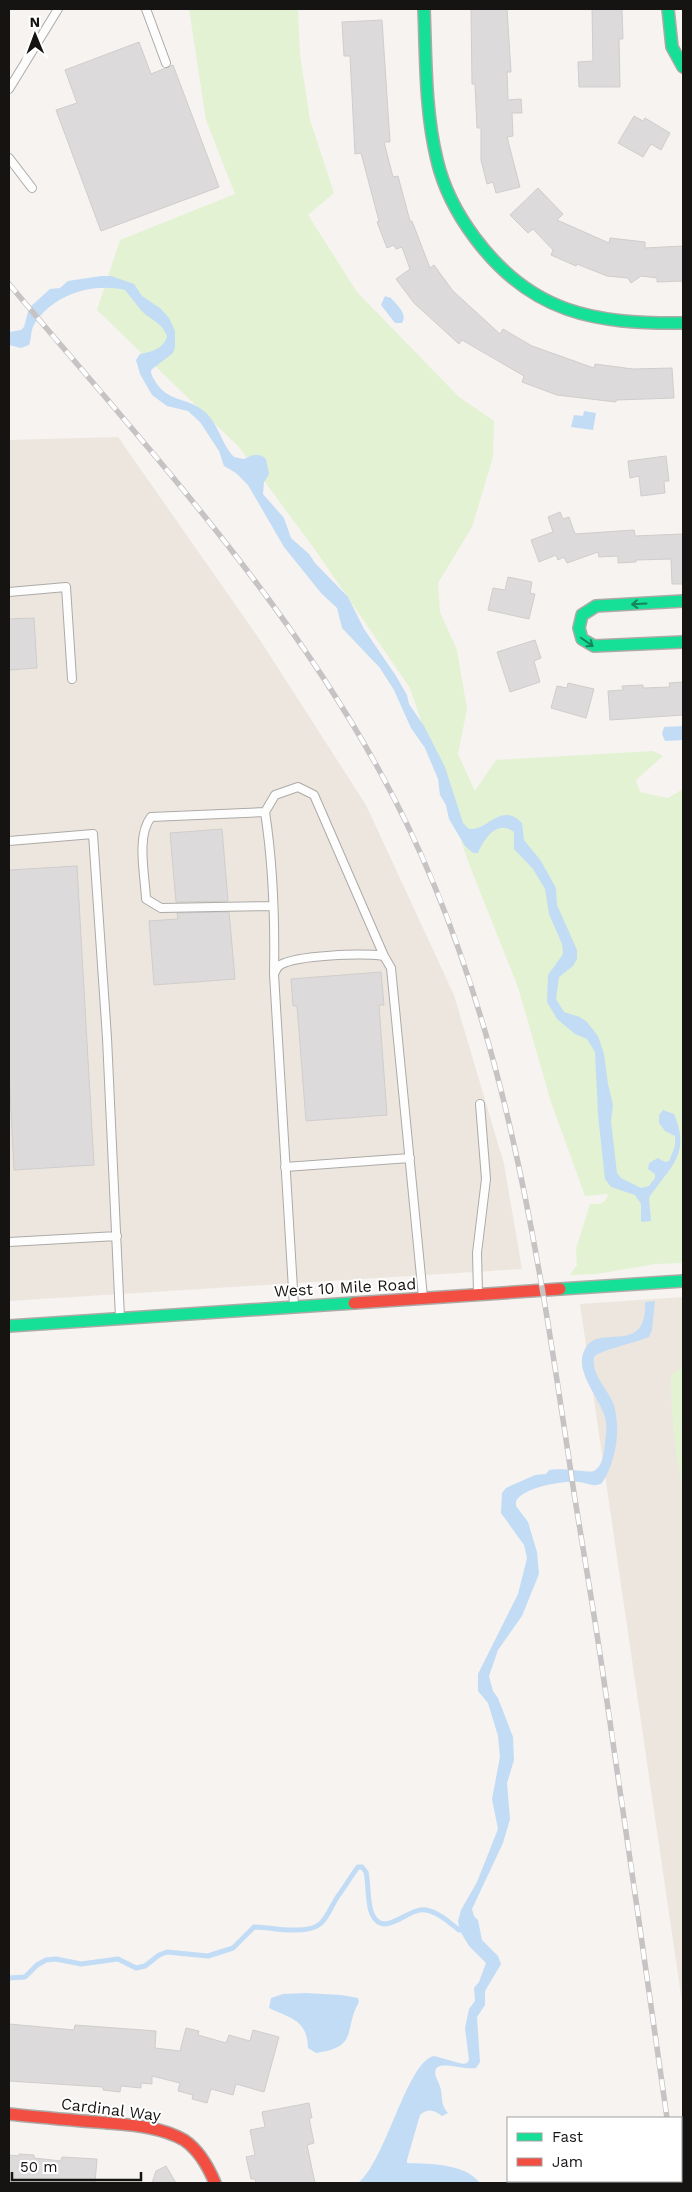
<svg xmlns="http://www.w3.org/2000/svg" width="692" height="2192" font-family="'Work Sans',sans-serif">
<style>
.built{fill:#ede6de}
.green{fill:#e3f2d3}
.water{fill:#c2dcf5}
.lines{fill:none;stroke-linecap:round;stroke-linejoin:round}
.stream{stroke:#c2dcf5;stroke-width:5}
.building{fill:#dcdada;stroke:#d0cdcd}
.lane-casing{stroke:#acaaa7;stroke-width:10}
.fast-casing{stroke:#acaaa7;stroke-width:14}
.jam-casing{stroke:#acaaa7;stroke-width:14}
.lane{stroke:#fefdfd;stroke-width:8}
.fast{stroke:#16e098;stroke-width:11}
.jam{stroke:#f24e42;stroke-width:11}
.rail-casing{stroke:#c5c3c3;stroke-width:5.5}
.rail{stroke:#fff;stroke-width:4;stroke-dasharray:11;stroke-linecap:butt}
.oneway{stroke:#16845c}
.labels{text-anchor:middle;stroke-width:4;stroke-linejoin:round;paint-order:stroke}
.street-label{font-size:16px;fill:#161412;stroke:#fff}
</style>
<rect width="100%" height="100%" fill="#f6f3f0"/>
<!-- built -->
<path class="built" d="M118,437L258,637L366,805L454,995L504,1164L522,1269L9,1301V440Z
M683,1297V2009L580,1304Z"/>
<!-- green -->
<path class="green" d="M189,9H298L300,55L310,120L334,193L308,215L357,292L459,397L494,421L493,457L472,527L438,583L440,612L457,650L467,709L458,754L475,791L496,760L653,751L663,756L636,780L640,792L668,798L683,789V1263L656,1264L596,1274L570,1275L577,1265L576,1249L590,1204C600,1204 605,1205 608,1194L585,1196L551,1102L518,987L469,864L410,688L316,551L239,447L97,310L120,240L235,194L206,120Z
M683,1366V1488C674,1451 671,1413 671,1375Z"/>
<!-- water -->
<path class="water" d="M101,276H111L134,284L142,296L160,308L169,318L175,331V347L173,353L151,370C151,376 154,379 157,384C168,400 183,398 198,407C218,418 219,441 234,457L244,459C252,455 258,452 266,459L269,474L264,482L263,494L284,518L291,538L309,554L315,563L348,597L364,629L396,676L407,695L409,704L424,726L445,767L463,823L469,829C488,831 501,801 522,823L524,840L541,861L556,888L557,905L577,950V959L573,966L559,977L556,999L564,1012L580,1017L587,1022L598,1036L604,1054L608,1084L613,1105L611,1121L617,1173L621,1178L641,1188L649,1186L655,1178V1174L648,1169L649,1163L658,1158L665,1162L669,1161L675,1146V1136L665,1131L659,1123V1115L663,1110L674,1114C692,1156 668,1168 649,1198L651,1221L641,1222V1204L635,1195L611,1187L605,1179L598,1115L595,1052L587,1039L575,1034L557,1019L547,1002L548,975L563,954L562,944L549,914L545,889L533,869L514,849V832C497,819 484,839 478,853H473L465,846L449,819L446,805L440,795L438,779L425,748L411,728L394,690L380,668L342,628L337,608L321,593L284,547L248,485L236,473L224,466L219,451L200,422L188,411L167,406L152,395L140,374L136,360L140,354C151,352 163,349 167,337C163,322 149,320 140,309C135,303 130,296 125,290C92,282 53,295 35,323C30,330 32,338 29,345L21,348L9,345V332L21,330L24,327L29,308L50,289L60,288L68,281Z
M385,296L391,298C397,305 408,314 402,323H395L381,305Z
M584,411L596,413L593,430L571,427L574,415L583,416Z
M683,726V740L665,741L662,734L664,727Z
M655,1301L652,1330L649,1337C637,1342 598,1351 594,1357C591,1375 608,1389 614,1405C621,1431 616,1461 602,1483C594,1488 588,1483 579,1482C565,1480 523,1487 516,1501V1506L528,1522L537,1552L539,1574L522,1616L498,1650L489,1676L493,1691L498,1698L513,1737L514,1760L507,1783L510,1819L503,1843L472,1909L474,1916L478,1920L482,1940L498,1956L501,1964L485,1991V2005L477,2017L480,2062L476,2068C462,2071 423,2053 439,2084C444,2095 439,2103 448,2113L442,2116C434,2110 428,2108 420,2115L407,2160V2163C431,2164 464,2163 480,2183H358C386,2161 407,2061 434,2056L463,2064L467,2063L469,2060L465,2028L469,2009L475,2001L474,1988L479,1982L486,1963L469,1946L460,1931L458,1921L461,1910L477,1882L498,1829L492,1799L500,1757L498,1736L488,1703L478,1691V1674L518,1594L527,1558L524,1545L501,1513L502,1493L506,1488L517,1483L535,1475L546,1474L549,1470C560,1467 591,1473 594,1471C601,1467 603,1458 604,1451C605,1440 608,1427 605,1417C599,1397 573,1370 585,1349C599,1322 647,1358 645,1302Z
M305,1993L341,1995L358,1998L359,2002C343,2029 360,2047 316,2053L308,2048C307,2019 291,2019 269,2008L271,1998L283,1994Z"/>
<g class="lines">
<!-- stream -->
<path class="stream" d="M9,1978L25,1977L37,1965L46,1960L56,1959L81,1964L118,1959L136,1968L145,1966L159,1955L167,1952L208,1956L233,1948L254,1927C268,1927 282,1931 297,1930C326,1930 325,1916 338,1896C345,1887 351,1876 358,1867H362L366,1872C369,1885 367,1903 372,1914C384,1940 409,1906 426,1910C438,1912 450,1923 459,1930L466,1929"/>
</g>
<!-- building -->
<path class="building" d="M471,9H507L511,72H507L508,100L521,99L522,113H512L513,136L507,137L520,187L496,193L493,182L487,184L481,160V128H477L475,84H472Z
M592,9H622L623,39H619L620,87H579L578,62L593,61Z
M382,20L390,142H384L393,177L398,176L410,221H412L430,268L434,265L453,291L500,334L503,329L532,346L594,368L595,364L633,369L672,368L674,398L616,400V402L557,395L522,382L524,376L462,340L459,344L414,303L396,279L410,269L402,247L396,249L394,245L387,248L377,222L379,221L361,153L355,154L350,56H344L342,22Z
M139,42L151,74L173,65L219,187L101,231L56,110L77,103L65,70Z
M634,116L643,121L645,118L670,133L661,150L651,144L643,157L618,143Z
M538,188L563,214L557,220L609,243L610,238L645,242V248L683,246V281L657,282V278L641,276L631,283L628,278L607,276L577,264L576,266L551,255L553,250L533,229L528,233L510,215Z
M666,456L669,481H664L665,493L641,496L639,476L630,478L628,461Z
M560,512L563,519L569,517L575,534L634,530L635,536L683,534V584H672L671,559L636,560V562L618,563V556L599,557L598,552L567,563L564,557L558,560L556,555L539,562L531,540L553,532L548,517Z
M508,577L532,582L530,593L535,594L529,619L488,610L493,588L505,590Z
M34,618L37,668L9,670V619Z
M535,640L541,658L534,661L540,682L510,692L497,652Z
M683,682V715L610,720L608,691L623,690L622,686L643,685V688L670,687L669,683Z
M568,683L594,689L586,718L551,708L557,686L567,688Z
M222,829L228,901L176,902L170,833Z
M77,866L94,1165L14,1170L9,1072V870Z
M229,912L235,979L154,985L149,921L178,919L177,913Z
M381,972L384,1005H379L387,1115L306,1121L297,1006H293L291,979Z
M9,2024L74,2030L75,2025L156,2031L155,2048L180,2051L186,2028L199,2031L198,2035L226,2043L229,2035L250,2041L253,2030L279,2037L264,2092L236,2084L233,2095L211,2089L207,2103L192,2099L193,2095L178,2091L180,2083L152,2076V2084L141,2083V2088L121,2086L120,2092L103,2090V2087L9,2081Z
M309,2103L312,2118H309L314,2143L307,2145L315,2183H256L255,2179H251L246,2157L255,2155L250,2130L265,2127L262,2112Z
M19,2154L34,2155V2158L61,2161L62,2157L97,2159L95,2183H9V2155L19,2156Z
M166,2166L176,2183H152L156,2171Z"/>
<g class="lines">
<defs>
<path id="lane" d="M146,9L166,63
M9,89L58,9
M9,158L32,188
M9,592L66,587L72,679
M265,812L151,817C136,836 145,875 146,899L161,908L272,906
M9,841L93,834L107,1038L120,1318
M274,972C275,919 273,864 265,812L275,795L298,787L314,795L384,956
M285,1167L410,1158
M9,1242L117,1236
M478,1293L477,1253L486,1179L480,1104
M294,1306L274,974C276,970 277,967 280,965C297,955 363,953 384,956L391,968L423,1297"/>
<path id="fast" d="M424,9C426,59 425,111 437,160C444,190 457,214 475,238C531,313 594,324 683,323
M668,9L672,47L683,67
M683,601L596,606L582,615L579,628L582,639L594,646L683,642
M560,1289L683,1281
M9,1326L354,1303"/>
<path id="jam" d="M354,1303L560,1289
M9,2114C38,2117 68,2120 97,2122C126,2125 158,2125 184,2140C199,2150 208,2166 215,2183"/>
</defs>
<!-- lane casing -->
<use href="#lane" class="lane-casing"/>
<!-- fast casing -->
<use href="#fast" class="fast-casing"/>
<!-- jam casing -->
<use href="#jam" class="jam-casing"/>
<!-- lane -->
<use href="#lane" class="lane"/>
<!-- fast -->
<use href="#fast" class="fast"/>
<!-- jam -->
<use href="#jam" class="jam"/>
<defs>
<path id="rail" d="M9,284C140,440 280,590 379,770C502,992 537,1245 574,1493C584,1555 595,1618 604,1681C626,1827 646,1972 667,2118
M676,2181L677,2183"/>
</defs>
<!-- rail casing -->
<use href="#rail" class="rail-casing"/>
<!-- rail -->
<use href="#rail" class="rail"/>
</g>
<!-- one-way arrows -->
<defs><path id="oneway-shaft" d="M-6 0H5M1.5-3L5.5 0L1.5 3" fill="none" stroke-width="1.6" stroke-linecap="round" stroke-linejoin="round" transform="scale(1.25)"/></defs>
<g class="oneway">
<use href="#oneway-shaft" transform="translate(639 604) rotate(177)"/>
<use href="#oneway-shaft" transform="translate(587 642) rotate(35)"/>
</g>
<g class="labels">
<!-- street labels -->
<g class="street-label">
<text transform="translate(345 1287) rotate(-3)" y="6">West 10 Mile Road</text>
<text transform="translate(111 2109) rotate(7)" y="6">Cardinal Way</text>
</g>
</g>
<!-- border -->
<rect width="692" height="2192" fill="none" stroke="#161412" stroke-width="20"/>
<!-- legend -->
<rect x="507" y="2117" width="175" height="65" fill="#ffffff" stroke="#a2a1a0"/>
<rect x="517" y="2133" width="25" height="8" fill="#16e098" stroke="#a2a1a0"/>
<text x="552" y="2142" font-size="15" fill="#161412">Fast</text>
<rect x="517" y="2158" width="25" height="8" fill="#f24e42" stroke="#a2a1a0"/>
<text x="552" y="2167" font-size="15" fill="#161412">Jam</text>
<!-- north arrow -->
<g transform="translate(35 35) rotate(359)" stroke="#ffffff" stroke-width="4" paint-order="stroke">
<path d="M0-4L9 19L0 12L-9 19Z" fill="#161412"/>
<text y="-8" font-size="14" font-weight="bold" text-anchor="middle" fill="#161412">N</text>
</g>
<!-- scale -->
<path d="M12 2172v8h129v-8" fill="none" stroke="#161412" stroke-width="2.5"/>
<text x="20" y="2172" font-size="15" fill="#161412" stroke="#ffffff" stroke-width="4" paint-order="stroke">50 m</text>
</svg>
